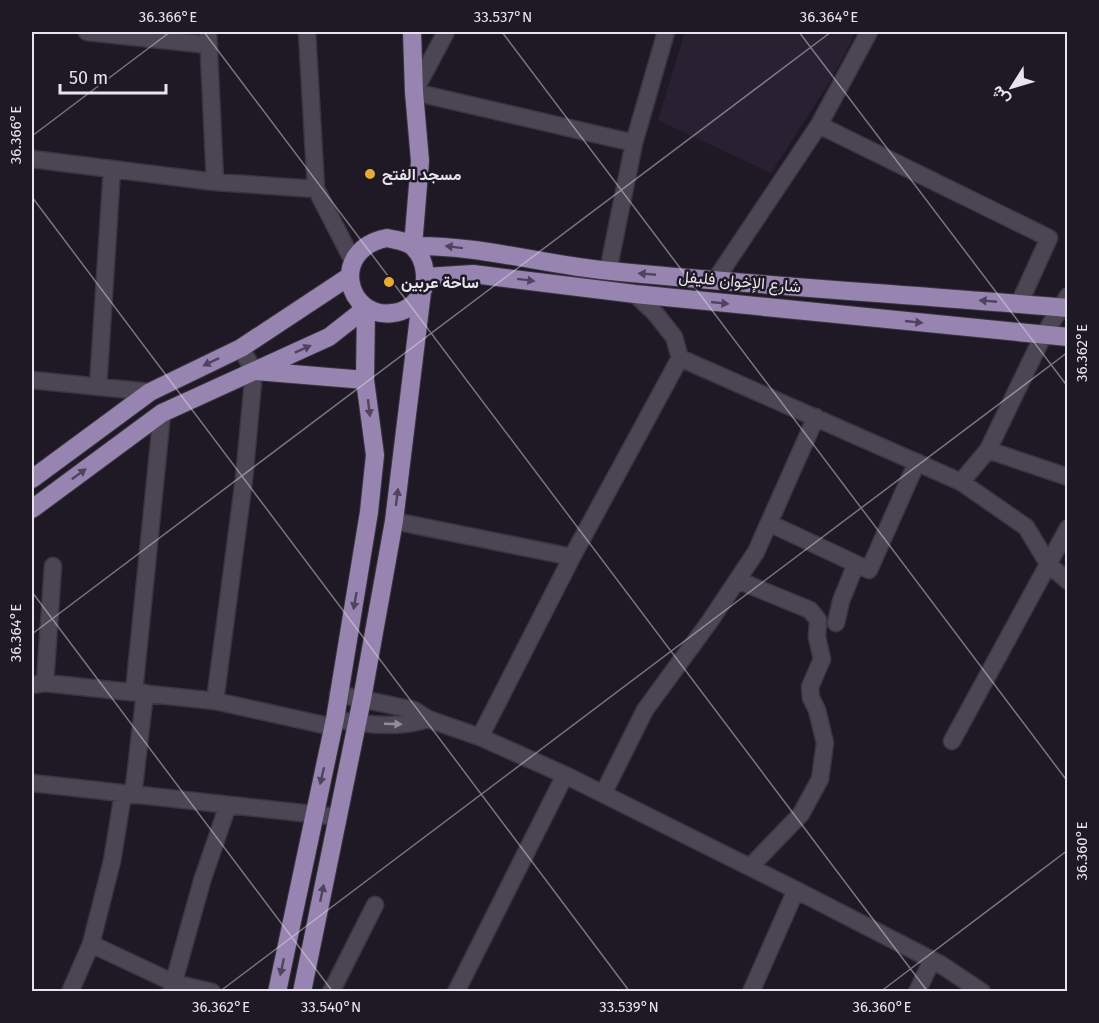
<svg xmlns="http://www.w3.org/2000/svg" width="1099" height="1023" font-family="'Fira Sans',Vazirmatn,sans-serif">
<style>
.built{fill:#292132}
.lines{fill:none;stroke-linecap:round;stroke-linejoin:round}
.minor-casing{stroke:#3a363f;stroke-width:19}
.major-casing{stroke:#3a363f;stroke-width:20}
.minor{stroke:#4c4654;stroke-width:16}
.major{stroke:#9884b1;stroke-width:18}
.oneway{fill:#4f445d}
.oneway2{fill:#928d99}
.ticks{fill:none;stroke:#e8e4ed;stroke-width:1.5;stroke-opacity:0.45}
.poi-dot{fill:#e5ad35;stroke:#1f1925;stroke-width:2}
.labels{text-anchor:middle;stroke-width:5;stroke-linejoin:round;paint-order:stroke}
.poi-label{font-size:16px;font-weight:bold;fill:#e8e4ed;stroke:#1f1925;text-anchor:start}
.street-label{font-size:16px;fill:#e8e4ed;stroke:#1f1925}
.neatline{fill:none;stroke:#e8e4ed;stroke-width:2}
.ticks-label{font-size:15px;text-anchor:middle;fill:#e8e4ed}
</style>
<rect width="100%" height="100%" fill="#1f1925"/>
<!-- built -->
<path class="built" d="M685,32H856L832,78L771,173L658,120Z"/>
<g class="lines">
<defs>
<path id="minor" d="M87,32L209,45
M208,32L215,182
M307,32L316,189
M446,32L414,92L634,143
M819,125L1049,238L1019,304
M32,159L215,182L316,189L353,261
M608,271L634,143L666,32
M716,279L819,125L869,32
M635,294L655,313L674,337L680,358L961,482L1026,527L1049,565L1068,581
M32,380L150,392
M98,387L112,169
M988,450L1068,477
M961,482L988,450L1043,336L1068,296
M394,521L572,557
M769,523L869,570L917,462
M737,580L810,610L818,620L817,637L822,659L810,687L811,698L817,710L825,743L820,779L801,814L750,867
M836,623L841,601L856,564
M45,683L53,566
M32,685L45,683L215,701L333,727
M134,692L162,413
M338,694L414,710L428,719L480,737L565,775L796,890L940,964L982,992
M215,701L244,479L254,371L241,348
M335,719C365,725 399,729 428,719
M480,737L572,557L680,358
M952,741L1068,528
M32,783L338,817
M603,794L645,710L710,621L756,552L816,417
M133,795L145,693
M91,944L112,861L123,794
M70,992L91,944L174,983L212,992
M171,992L202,881L228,805
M331,992L375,905
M456,992L565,775
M751,992L796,890
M917,992L932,960"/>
<path id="major" d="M412,32L414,92L420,161L413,246C480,245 544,265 611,271C763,286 915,295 1068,308
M387,238C396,240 407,241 413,247C426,259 429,283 419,297C412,307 404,312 393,313C346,320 329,249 387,238Z
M426,277L473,274L635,294L1068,337
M256,371L365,380
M32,479L150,392L241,348L350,276
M32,509L162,413L329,337L366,308
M277,992L335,719L369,512L375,455L365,380L366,308
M302,992L362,699L394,521L422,292"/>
</defs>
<!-- minor casing -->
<use href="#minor" class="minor-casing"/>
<!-- major casing -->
<use href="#major" class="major-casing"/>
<!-- minor -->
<use href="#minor" class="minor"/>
<!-- major -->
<use href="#major" class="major"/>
</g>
<!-- one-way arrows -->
<defs><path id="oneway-solid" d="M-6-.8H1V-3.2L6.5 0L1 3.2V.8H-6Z" transform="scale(1.5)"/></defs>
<g class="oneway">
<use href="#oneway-solid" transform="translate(454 247) rotate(-173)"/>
<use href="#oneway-solid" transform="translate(647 274) rotate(-175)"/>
<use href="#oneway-solid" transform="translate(526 280) rotate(7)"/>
<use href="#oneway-solid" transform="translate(988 301) rotate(-175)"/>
<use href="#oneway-solid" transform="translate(720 303) rotate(6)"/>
<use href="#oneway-solid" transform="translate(914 322) rotate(6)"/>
<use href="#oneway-solid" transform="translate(303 349) rotate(-24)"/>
<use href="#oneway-solid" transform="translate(211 362) rotate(154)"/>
<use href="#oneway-solid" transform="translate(369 408) rotate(83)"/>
<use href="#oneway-solid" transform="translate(79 474) rotate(-36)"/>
<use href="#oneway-solid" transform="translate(397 497) rotate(-83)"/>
<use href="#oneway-solid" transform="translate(355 601) rotate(100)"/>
<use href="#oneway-solid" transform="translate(322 776) rotate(103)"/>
<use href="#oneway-solid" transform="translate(322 893) rotate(-78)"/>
<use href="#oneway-solid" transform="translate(282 967) rotate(102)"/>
</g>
<use class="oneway2" href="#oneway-solid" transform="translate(393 724) rotate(2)"/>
<!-- ticks -->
<path class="ticks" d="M204,32L928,992M502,32L1068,782M799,32L1068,387M32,136L170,32M32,197L630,992M32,592L333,992M32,634L831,32M32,987L35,992M219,992L1068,352M880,992L1068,850"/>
<!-- markers -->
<g class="poi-dot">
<circle cx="370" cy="174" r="6"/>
<circle cx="389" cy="282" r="6"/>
</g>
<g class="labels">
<!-- poi labels -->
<g class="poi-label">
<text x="382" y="180">مسجد الفتح</text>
<text x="401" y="288">ساحة عربين</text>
</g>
<!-- street labels -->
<g class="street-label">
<text transform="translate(740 281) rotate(5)" y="6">شارع الإخوان فليفل</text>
</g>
</g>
<!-- border -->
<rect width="1099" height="1023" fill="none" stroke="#1f1925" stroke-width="66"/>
<!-- north arrow -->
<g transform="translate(1012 87) rotate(233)" stroke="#1f1925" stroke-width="4.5" paint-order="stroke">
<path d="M0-4.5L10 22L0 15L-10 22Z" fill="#e8e4ed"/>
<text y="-9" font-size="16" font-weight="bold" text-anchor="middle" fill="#e8e4ed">ش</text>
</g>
<!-- scale -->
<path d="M60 84v9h106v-9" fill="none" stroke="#e8e4ed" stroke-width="3"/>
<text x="69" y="84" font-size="18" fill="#e8e4ed" stroke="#1f1925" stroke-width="4.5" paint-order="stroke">50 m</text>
<rect x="33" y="33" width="1033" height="957" class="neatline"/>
<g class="ticks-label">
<text x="168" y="22">36.366°E</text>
<text x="503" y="22">33.537°N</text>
<text x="829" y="22">36.364°E</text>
<text transform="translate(16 135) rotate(-90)" y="5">36.366°E</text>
<text transform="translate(1082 353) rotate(-90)" y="5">36.362°E</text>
<text transform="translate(16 633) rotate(-90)" y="5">36.364°E</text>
<text transform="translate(1082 851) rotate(-90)" y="5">36.360°E</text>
<text x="221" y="1012">36.362°E</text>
<text x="331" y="1012">33.540°N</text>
<text x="629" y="1012">33.539°N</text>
<text x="882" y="1012">36.360°E</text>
</g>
</svg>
